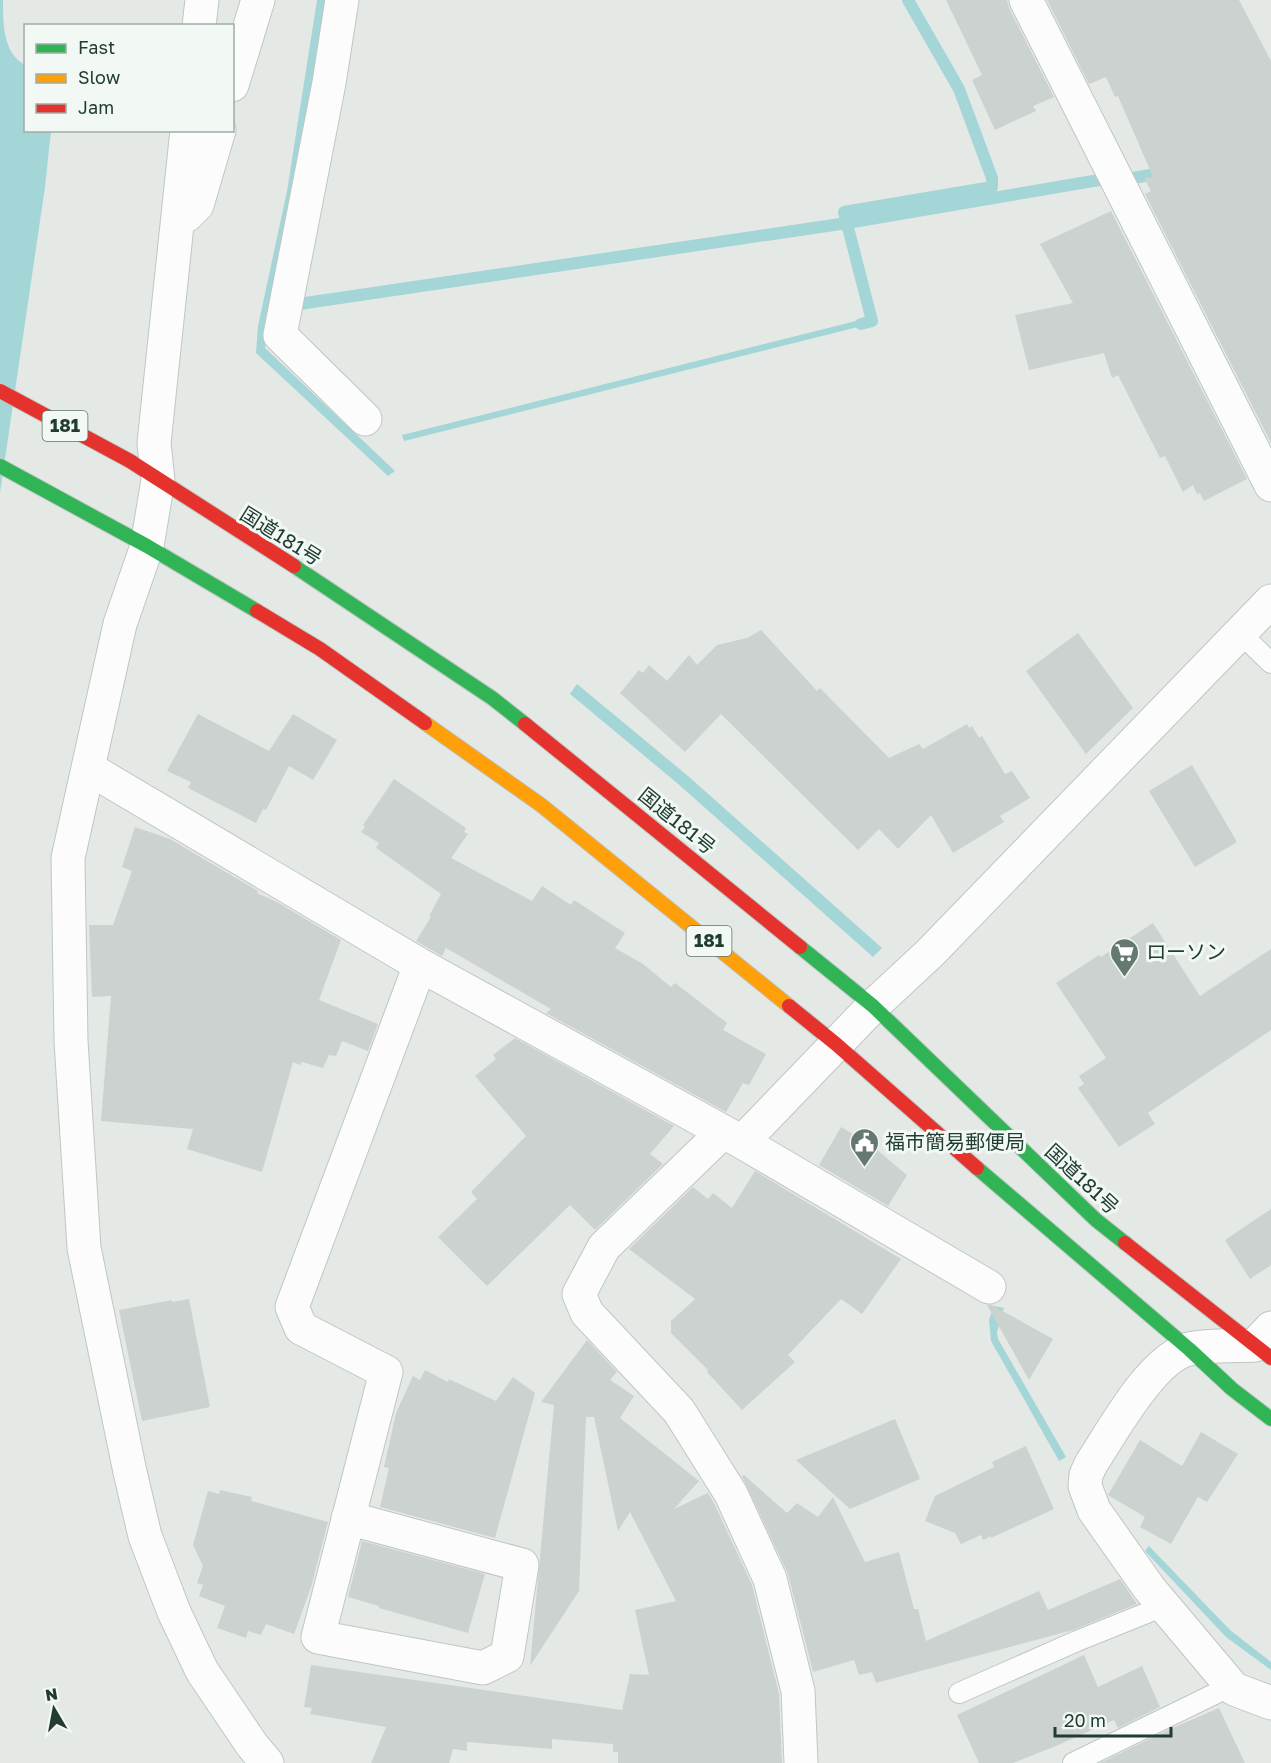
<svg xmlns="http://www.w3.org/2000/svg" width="1271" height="1763" font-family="'Golos Text','Noto Sans JP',sans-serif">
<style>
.water{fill:#a4d5d7}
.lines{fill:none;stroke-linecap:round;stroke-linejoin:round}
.stream{stroke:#a4d5d7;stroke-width:12}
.building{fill:#ccd2cf}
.lane-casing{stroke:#c1c6c3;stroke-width:22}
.street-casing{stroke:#c1c6c3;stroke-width:35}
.fast-casing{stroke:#bcc5c2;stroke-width:16}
.slow-casing{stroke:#bcc5c2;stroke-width:16}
.jam-casing{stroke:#bcc5c2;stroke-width:16}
.lane{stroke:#fbfcfb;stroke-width:20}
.street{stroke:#fbfcfb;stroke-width:33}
.fast{stroke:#30b455;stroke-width:14}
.slow{stroke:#ff9f0a;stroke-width:14}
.jam{stroke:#e5322d;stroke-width:14}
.labels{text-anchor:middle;stroke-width:6;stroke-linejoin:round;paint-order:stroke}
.shield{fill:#f2f8f4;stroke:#60756c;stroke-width:1.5}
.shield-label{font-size:18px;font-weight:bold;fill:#213d32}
.street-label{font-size:20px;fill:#213d32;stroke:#f2f8f4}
.poi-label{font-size:20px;fill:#213d32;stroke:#f2f8f4;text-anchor:start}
</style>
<rect width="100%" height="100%" fill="#e4e9e6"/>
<!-- water -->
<path class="water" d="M0,0H3C3,24 3,53 25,65L26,130L51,131L45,187L0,493Z
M317,0H326C314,63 306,127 295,190C286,243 269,295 265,348L395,471L388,476L256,353L258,326L287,191Z
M872,317L874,323L404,441L402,435Z
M577,684L688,776L882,948L873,957L677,783L570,694Z
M994,1306L1004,1308L997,1332L998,1339L1066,1457L1059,1461L991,1341L989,1320Z
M1149,1546L1230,1630L1271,1662V1670L1226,1637L1145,1551Z"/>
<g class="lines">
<!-- stream -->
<path class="stream" d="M1133,178L1168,172
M299,304L847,223L1099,180
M861,324L872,321L844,212L992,187V178L959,89L908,0"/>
</g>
<!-- building -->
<path class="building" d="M946,0H1007L1009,8L1054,97L1033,106L1036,111L995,130L972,80L982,75Z
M1047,0H1239L1271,61V443L1145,194L1151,191L1144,178L1153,177L1118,96L1115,97L1106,77L1089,84Z
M1111,211L1247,479L1204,501L1200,493L1197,494L1193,485L1183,492L1165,456L1160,458L1118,375L1112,378L1104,353L1029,370L1015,315L1073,303L1040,244Z
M761,630L817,691L820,688L889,758L919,744L923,749L967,724L969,728L972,726L979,738L982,736L1005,774L1012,771L1030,798L1000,816L1004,822L953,853L931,815L898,849L879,829L858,850L721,714L685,752L620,693L639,670L643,673L649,665L667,681L689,655L697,665L717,645L747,638Z
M1078,633L1133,708L1086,754L1026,671Z
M198,714L269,751L293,714L337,740L313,780L289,766L266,810L263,809L256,823L188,788L191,782L167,771Z
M1192,765L1237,842L1195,867L1149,791Z
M394,779L466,828L464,832L468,834L451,858L532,901L542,886L571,905L574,900L625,933L615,948L643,964L671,987L675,983L727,1023L723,1030L766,1054L749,1085L743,1083L726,1112L546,1013L551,1009L446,948L442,956L416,941L431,917L429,916L441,894L376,848L379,843L361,832L365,827L363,825Z
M135,827L170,839L258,891L257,893L277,902L341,940L319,1000L378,1024L368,1051L342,1041L336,1056L329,1055L323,1068L302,1062L300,1065L293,1062L262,1172L187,1149L193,1129L101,1121L111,996L92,997L89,925H113L132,871L122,867Z
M1153,923L1200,996L1271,949V1030L1148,1113L1155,1124L1119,1147L1078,1088L1084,1084L1079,1076L1106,1058L1056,983L1099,955L1101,957Z
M515,1038L674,1126L650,1154L663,1164L595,1230L570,1205L487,1286L438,1237L477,1199L471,1192L526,1136L475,1076L496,1059L493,1055Z
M841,1127L870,1144L907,1175L888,1206L819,1165Z
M755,1171L901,1259L862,1314L841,1299L788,1355L795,1362L742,1410L707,1372L708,1370L671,1333V1321L695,1299L629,1249L693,1187L708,1199L713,1193L732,1208Z
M1271,1209V1265L1250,1279L1225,1240Z
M189,1299L210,1407L142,1421L119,1310L172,1300V1302Z
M987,1305H992L1053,1339L1029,1380Z
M587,1340L617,1372L610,1380L634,1396L620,1418L699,1481L674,1509L708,1493L714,1503L752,1585L779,1694L782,1763H618V1752H613V1744L552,1739V1749L467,1742V1751L453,1749L449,1763H371L386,1727L310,1714L312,1708L304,1707L311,1665L622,1710L630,1674L649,1675L635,1610L676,1601L630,1512L618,1531L594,1417H586L579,1591L530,1666L554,1405L541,1402Z
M425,1370L448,1382L449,1379L496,1401L513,1377L535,1393L495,1538L380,1507L389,1468L384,1467L396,1413L413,1376L420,1380Z
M895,1419L920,1479L850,1509L796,1460Z
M1201,1432L1238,1454L1207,1502L1198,1497L1171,1544L1140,1527L1145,1517L1108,1495L1140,1440L1182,1466Z
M1026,1446L1054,1509L991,1538V1536L983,1540L981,1535L961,1544L955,1533L925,1521L935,1496L994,1467L992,1462Z
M744,1475L787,1513L797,1503L818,1517L833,1497L865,1562L899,1552L914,1609H918L926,1641L1039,1591L1048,1610L1120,1579L1137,1604L1073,1630L876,1683L872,1672L859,1675L854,1660L813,1672L788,1574L742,1476Z
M220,1490L252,1497L251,1501L328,1522L311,1587L294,1634L266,1624L261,1635L248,1631L246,1638L217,1628L225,1606L199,1596L203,1585L197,1583L203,1566L193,1545L208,1491L219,1494Z
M362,1541L485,1574L468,1633L379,1608V1606L348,1597Z
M1084,1655L1098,1687L1142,1666L1160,1707L1118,1728L1114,1720L1056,1746L1013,1763H979L957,1715Z
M1219,1708L1245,1763H1100L1170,1729Z"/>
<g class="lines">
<defs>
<path id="lane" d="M1240,633L1271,663
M959,1693L1077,1641L1164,1606
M1073,1763L1231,1686"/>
<path id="street" d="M342,0L329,83L280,335L365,419
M1026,0L1271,485
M199,26L202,0
M232,85L258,0
M187,130L154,443L158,480L147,546L120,624L68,858L71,1041L84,1248L130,1472L145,1536L174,1612L202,1671L252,1745L267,1763
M187,215L197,205L219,130
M88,768L420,965L742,1142L989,1287
M723,1132L604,1247L579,1294L587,1313L679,1411L731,1494L770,1579L798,1691L801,1763
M742,1142L873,1006L930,953L1271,601
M1271,1328L1255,1345C1236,1346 1207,1345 1189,1349C1152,1358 1112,1432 1091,1464L1086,1475L1085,1486L1094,1510L1149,1588L1234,1689L1271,1703
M348,1518L522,1565L507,1656L483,1668L318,1637L386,1372L301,1328L292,1307L420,965"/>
<path id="fast" d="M0,466L147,546L257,611
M294,566L492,698L525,724
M800,947L873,1006L1096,1220L1125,1243
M977,1168L1189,1349L1232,1389L1271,1419"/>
<path id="slow" d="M425,723L541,805L789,1006"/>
<path id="jam" d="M0,391L130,461L294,566
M257,611L320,649L425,723
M525,724L800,947
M789,1006L836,1044L977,1168
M1125,1243L1271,1358"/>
</defs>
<!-- lane casing -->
<use href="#lane" class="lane-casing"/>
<!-- street casing -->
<use href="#street" class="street-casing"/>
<!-- fast casing -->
<use href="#fast" class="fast-casing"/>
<!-- slow casing -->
<use href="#slow" class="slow-casing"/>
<!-- jam casing -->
<use href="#jam" class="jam-casing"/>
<!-- lane -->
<use href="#lane" class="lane"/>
<!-- street -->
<use href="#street" class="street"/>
<!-- fast -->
<use href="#fast" class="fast"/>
<!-- slow -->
<use href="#slow" class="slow"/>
<!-- jam -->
<use href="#jam" class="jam"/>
</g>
<!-- icons -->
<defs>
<symbol id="supermarket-pin" viewBox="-11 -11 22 30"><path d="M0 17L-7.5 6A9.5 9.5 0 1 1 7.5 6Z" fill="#657971" stroke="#f2f8f4"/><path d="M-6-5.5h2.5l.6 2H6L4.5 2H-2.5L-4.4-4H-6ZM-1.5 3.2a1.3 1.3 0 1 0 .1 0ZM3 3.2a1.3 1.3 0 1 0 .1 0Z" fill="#fff"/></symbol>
<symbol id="civic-pin" viewBox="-11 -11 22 30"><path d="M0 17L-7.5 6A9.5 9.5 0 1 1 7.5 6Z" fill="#657971" stroke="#f2f8f4"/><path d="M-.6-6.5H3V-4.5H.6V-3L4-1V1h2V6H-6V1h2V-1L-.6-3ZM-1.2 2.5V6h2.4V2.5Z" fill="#fff"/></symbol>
</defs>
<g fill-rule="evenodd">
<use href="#supermarket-pin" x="1108" y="936" width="33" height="45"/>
<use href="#civic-pin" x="848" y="1126" width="33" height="45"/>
</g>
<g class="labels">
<!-- shield labels -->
<g class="shield">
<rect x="42.5" y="411" width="45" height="30" rx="4.5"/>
<rect x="686.5" y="926" width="45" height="30" rx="4.5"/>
</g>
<g class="shield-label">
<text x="65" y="432">181</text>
<text x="709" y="947">181</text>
</g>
<!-- street labels -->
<g class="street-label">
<text transform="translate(281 536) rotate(32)" y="7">国道181号</text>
<text transform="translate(677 821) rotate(39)" y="7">国道181号</text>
<text transform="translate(1082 1179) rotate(43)" y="7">国道181号</text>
</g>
<!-- poi labels -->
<g class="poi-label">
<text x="1146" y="959">ローソン</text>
<text x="885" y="1149">福市簡易郵便局</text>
</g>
</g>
<!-- legend -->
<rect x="24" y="24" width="210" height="108" fill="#f2f8f4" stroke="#9eada6" stroke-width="1.5"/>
<rect x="36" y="44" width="30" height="9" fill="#30b455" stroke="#9eada6" stroke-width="1.5"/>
<text x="78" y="54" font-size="18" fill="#213d32">Fast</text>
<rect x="36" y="74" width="30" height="9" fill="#ff9f0a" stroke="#9eada6" stroke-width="1.5"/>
<text x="78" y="84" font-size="18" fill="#213d32">Slow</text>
<rect x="36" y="104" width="30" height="9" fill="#e5322d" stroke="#9eada6" stroke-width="1.5"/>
<text x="78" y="114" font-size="18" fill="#213d32">Jam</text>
<!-- north arrow -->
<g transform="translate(54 1709) rotate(350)" stroke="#f2f8f4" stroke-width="4.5" paint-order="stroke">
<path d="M0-4.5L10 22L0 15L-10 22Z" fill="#213d32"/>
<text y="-9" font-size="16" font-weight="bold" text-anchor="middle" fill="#213d32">N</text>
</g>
<!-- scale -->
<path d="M1055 1727v9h116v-9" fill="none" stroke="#213d32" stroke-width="3"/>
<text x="1064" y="1727" font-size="18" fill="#213d32" stroke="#f2f8f4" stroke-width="4.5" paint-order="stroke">20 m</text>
</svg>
